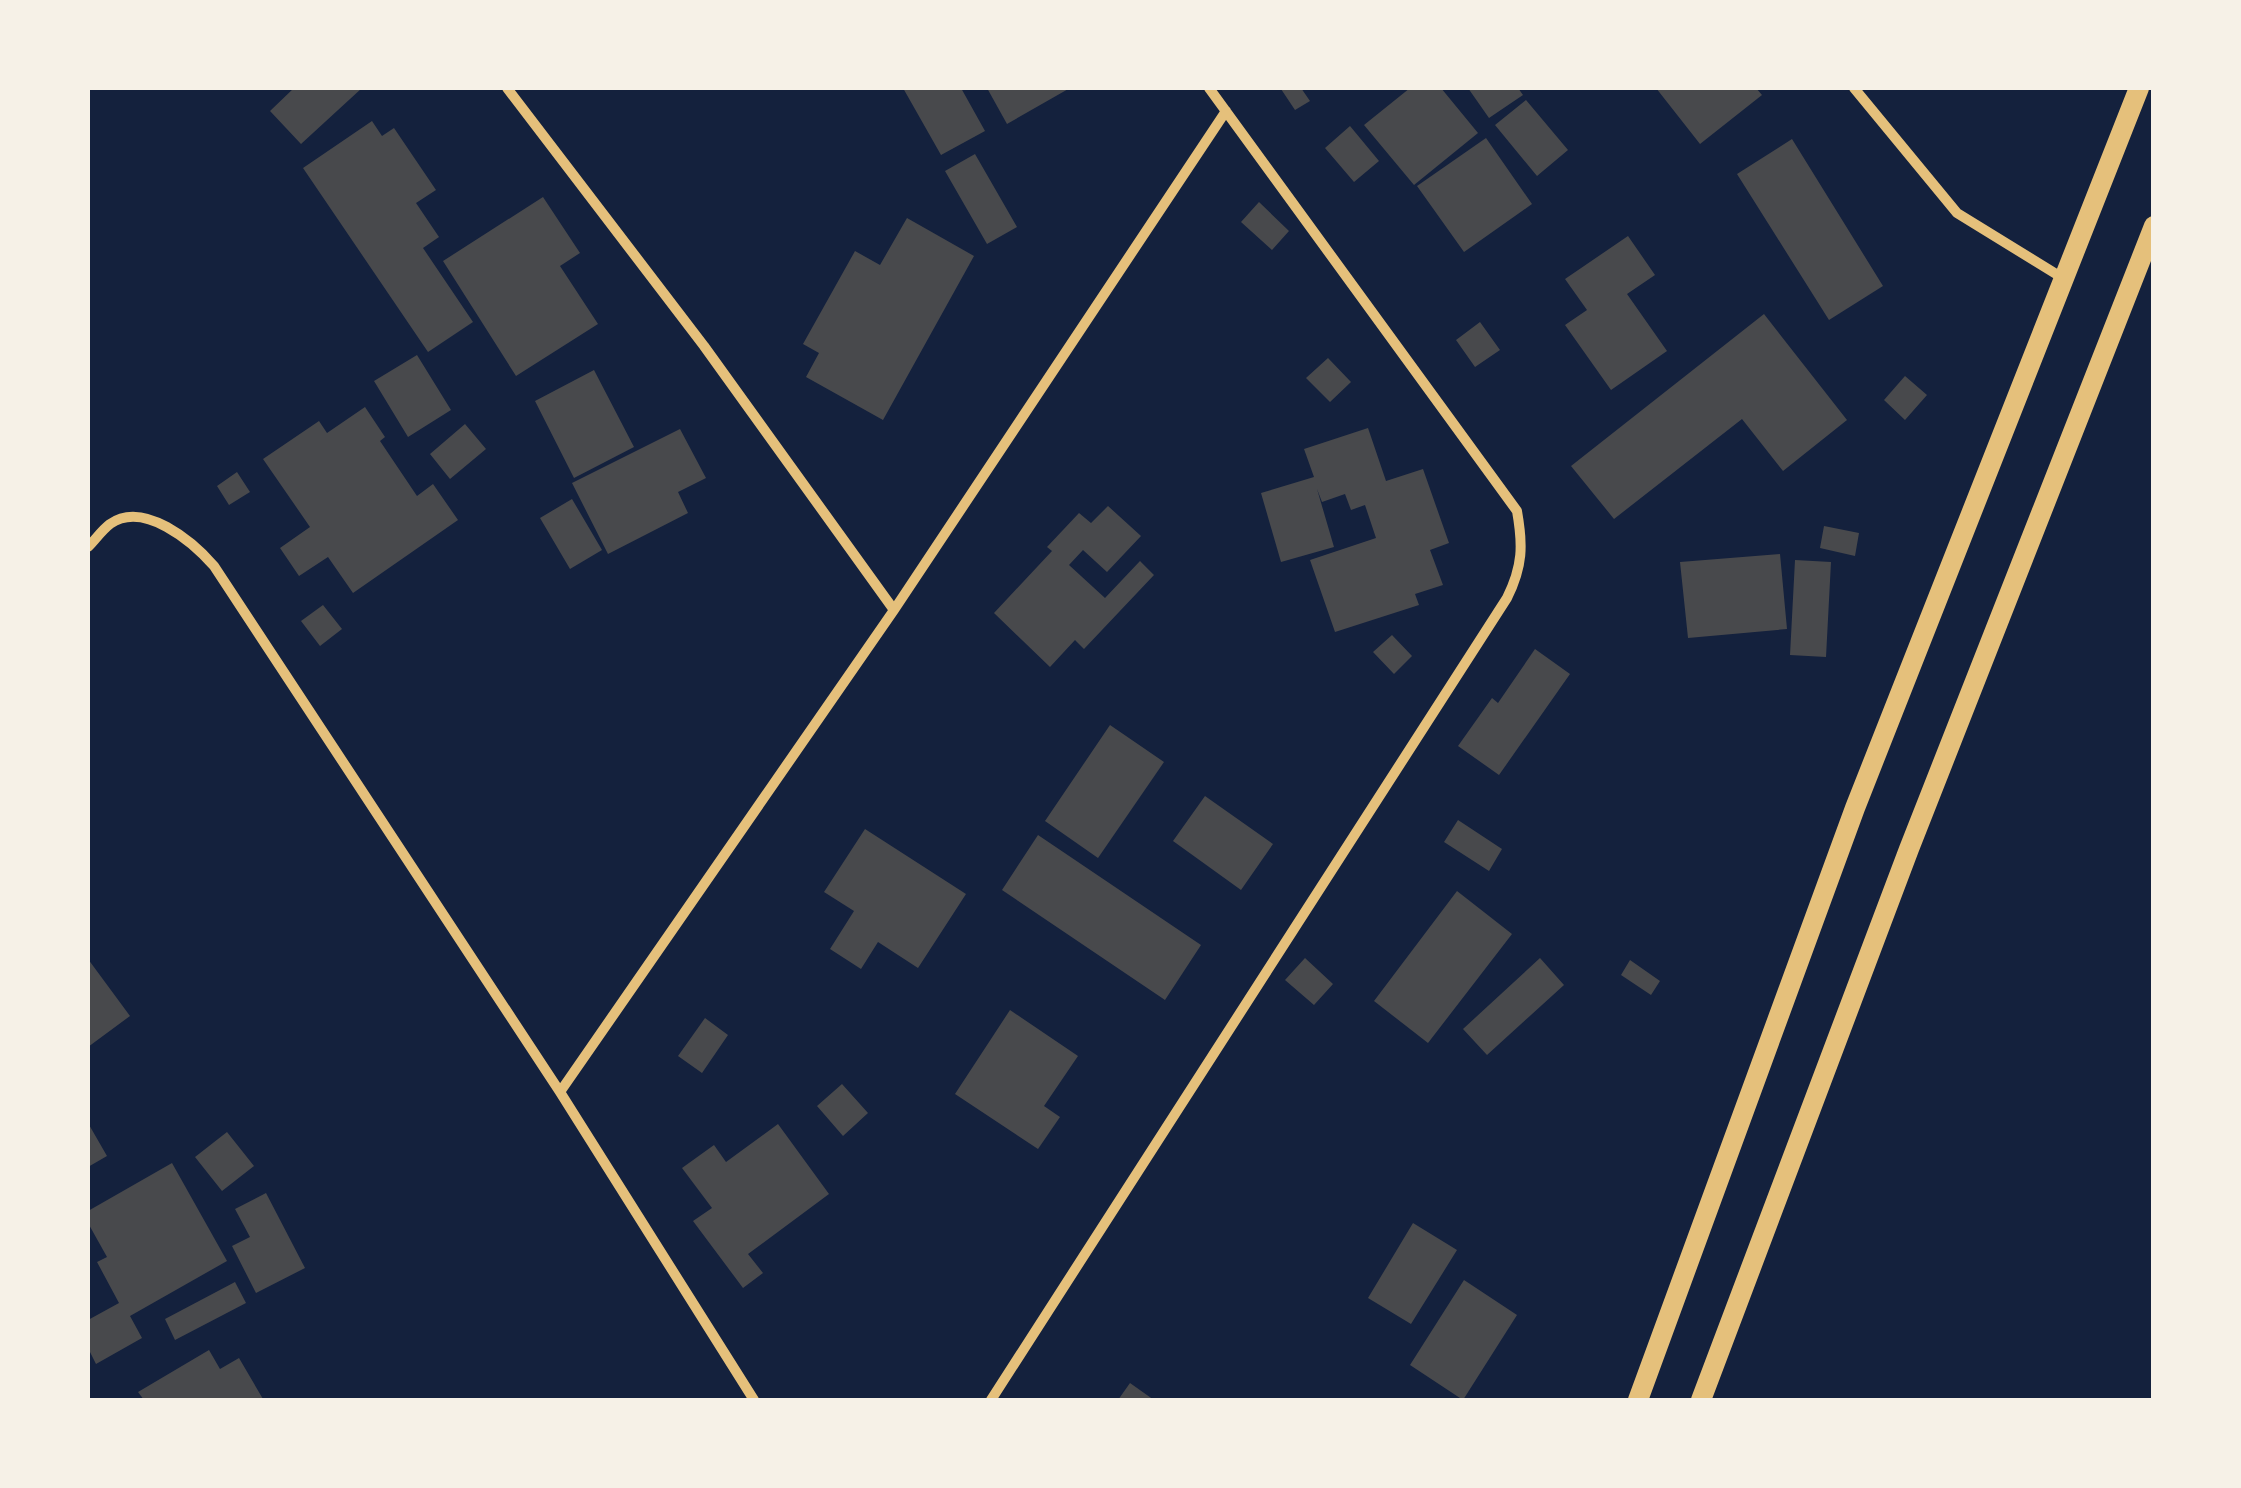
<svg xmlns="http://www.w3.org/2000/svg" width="2241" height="1488" font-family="Roboto,sans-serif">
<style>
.building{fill:#48494c}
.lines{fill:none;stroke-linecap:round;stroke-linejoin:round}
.minor{stroke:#e5c07b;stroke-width:10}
.secondary{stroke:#e5c07b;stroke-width:20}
</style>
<rect width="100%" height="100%" fill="#14213d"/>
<!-- building -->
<path class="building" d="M294,88H362L301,144L270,111Z
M903,88H961L985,131L941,155Z
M987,88H1070L1007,124Z
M1301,88L1310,101L1295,110L1281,89Z
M1410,88H1441L1478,133L1414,185L1364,125Z
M1468,88H1518L1523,95L1489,118Z
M1656,88H1756L1762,95L1700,144Z
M1526,100L1568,150L1537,176L1495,125Z
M372,121L382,136L394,128L436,190L416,203L439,237L423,248L473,322L428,352L303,168Z
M1350,126L1379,161L1354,182L1325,148Z
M1486,138L1532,204L1464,252L1417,186Z
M1792,139L1883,286L1829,320L1737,174Z
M975,154L1017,227L987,244L945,171Z
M543,197L580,253L560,266L598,324L516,376L443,261Z
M1259,202L1289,231L1272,250L1241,222Z
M907,218L974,256L883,420L806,377L819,353L803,344L855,251L880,265Z
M1628,236L1655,275L1627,294L1667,351L1611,390L1565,325L1587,310L1565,279Z
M1764,314L1847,420L1783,471L1742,419L1614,519L1571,466Z
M1480,322L1500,350L1475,367L1456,340Z
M417,355L451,410L408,437L374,381Z
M1328,358L1351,382L1330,402L1306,378Z
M594,370L634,447L574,478L535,401Z
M1905,376L1927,395L1905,420L1884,400Z
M365,407L385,437L380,441L417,496L433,484L458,520L353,593L328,557L299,576L280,548L310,527L263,459L319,421L327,433Z
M465,424L486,449L450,479L430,454Z
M1368,428L1386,481L1423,469L1449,543L1430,550L1443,585L1415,594L1419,605L1335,632L1310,560L1376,538L1365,505L1351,510L1345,494L1322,502L1317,489L1334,547L1281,562L1261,493L1314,477L1304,449Z
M680,429L706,478L678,492L688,513L608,554L572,483Z
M237,472L250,492L229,505L217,486Z
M572,499L602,550L570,569L540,518Z
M1108,506L1141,536L1107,572L1083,550L1069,565L1105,598L1140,561L1154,575L1084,649L1075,640L1050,667L994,613L1052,551L1047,547L1079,513L1091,523Z
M1824,526L1859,533L1855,556L1820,548Z
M1780,554L1787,629L1688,638L1680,562Z
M1795,560L1831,562L1826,657L1790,655Z
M323,605L342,629L320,646L301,621Z
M1392,635L1412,656L1394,674L1373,652Z
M1535,649L1570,674L1499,775L1458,746L1492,698L1498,703Z
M1110,725L1164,762L1098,858L1045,821Z
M1205,796L1273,844L1241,890L1173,841Z
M1458,820L1502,849L1489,871L1444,842Z
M865,829L966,894L918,968L878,942L861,969L830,949L854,911L824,892Z
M1038,835L1201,945L1165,1000L1002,890Z
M1457,891L1512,934L1428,1043L1374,1001Z
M1305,958L1333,984L1314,1005L1285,980Z
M1540,958L1564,985L1487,1055L1463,1029Z
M88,959L130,1016L88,1047Z
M1630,960L1660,981L1651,995L1621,975Z
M1010,1010L1078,1056L1044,1106L1060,1117L1038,1149L955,1094Z
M705,1018L728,1035L702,1073L678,1056Z
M842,1084L868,1113L843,1136L817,1106Z
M88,1123L107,1156L88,1167Z
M778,1124L829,1194L748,1254L763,1273L743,1288L693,1221L712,1208L682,1168L714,1145L726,1162Z
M227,1132L254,1166L222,1191L195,1157Z
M172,1163L227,1261L130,1316L142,1338L96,1364L88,1348V1320L119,1303L97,1262L107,1257L88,1223V1211Z
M266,1193L305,1268L256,1293L232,1246L250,1237L235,1209Z
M1413,1223L1457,1250L1411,1324L1368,1298Z
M1464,1280L1517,1315L1463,1400L1410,1365Z
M235,1282L246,1303L175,1340L165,1319Z
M209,1350L220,1369L239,1358L263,1399L144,1400L138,1392Z
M1130,1383L1154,1400H1118Z"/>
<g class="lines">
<!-- minor -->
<path class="minor" d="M507,88L704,346L894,610
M1854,88L1957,213L2061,277
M88,547C95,540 102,530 110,524C144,500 193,542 214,566L560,1092L754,1400
M560,1092L894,610L1226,111
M991,1400L1507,598C1523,566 1523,545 1517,511L1209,88"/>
<!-- secondary -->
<path class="secondary" d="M1638,1400L1855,808L2139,88
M1701,1400L1909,849L2154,226"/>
</g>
<!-- border -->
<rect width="2241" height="1488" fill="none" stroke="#f6f1e7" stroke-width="180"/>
</svg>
